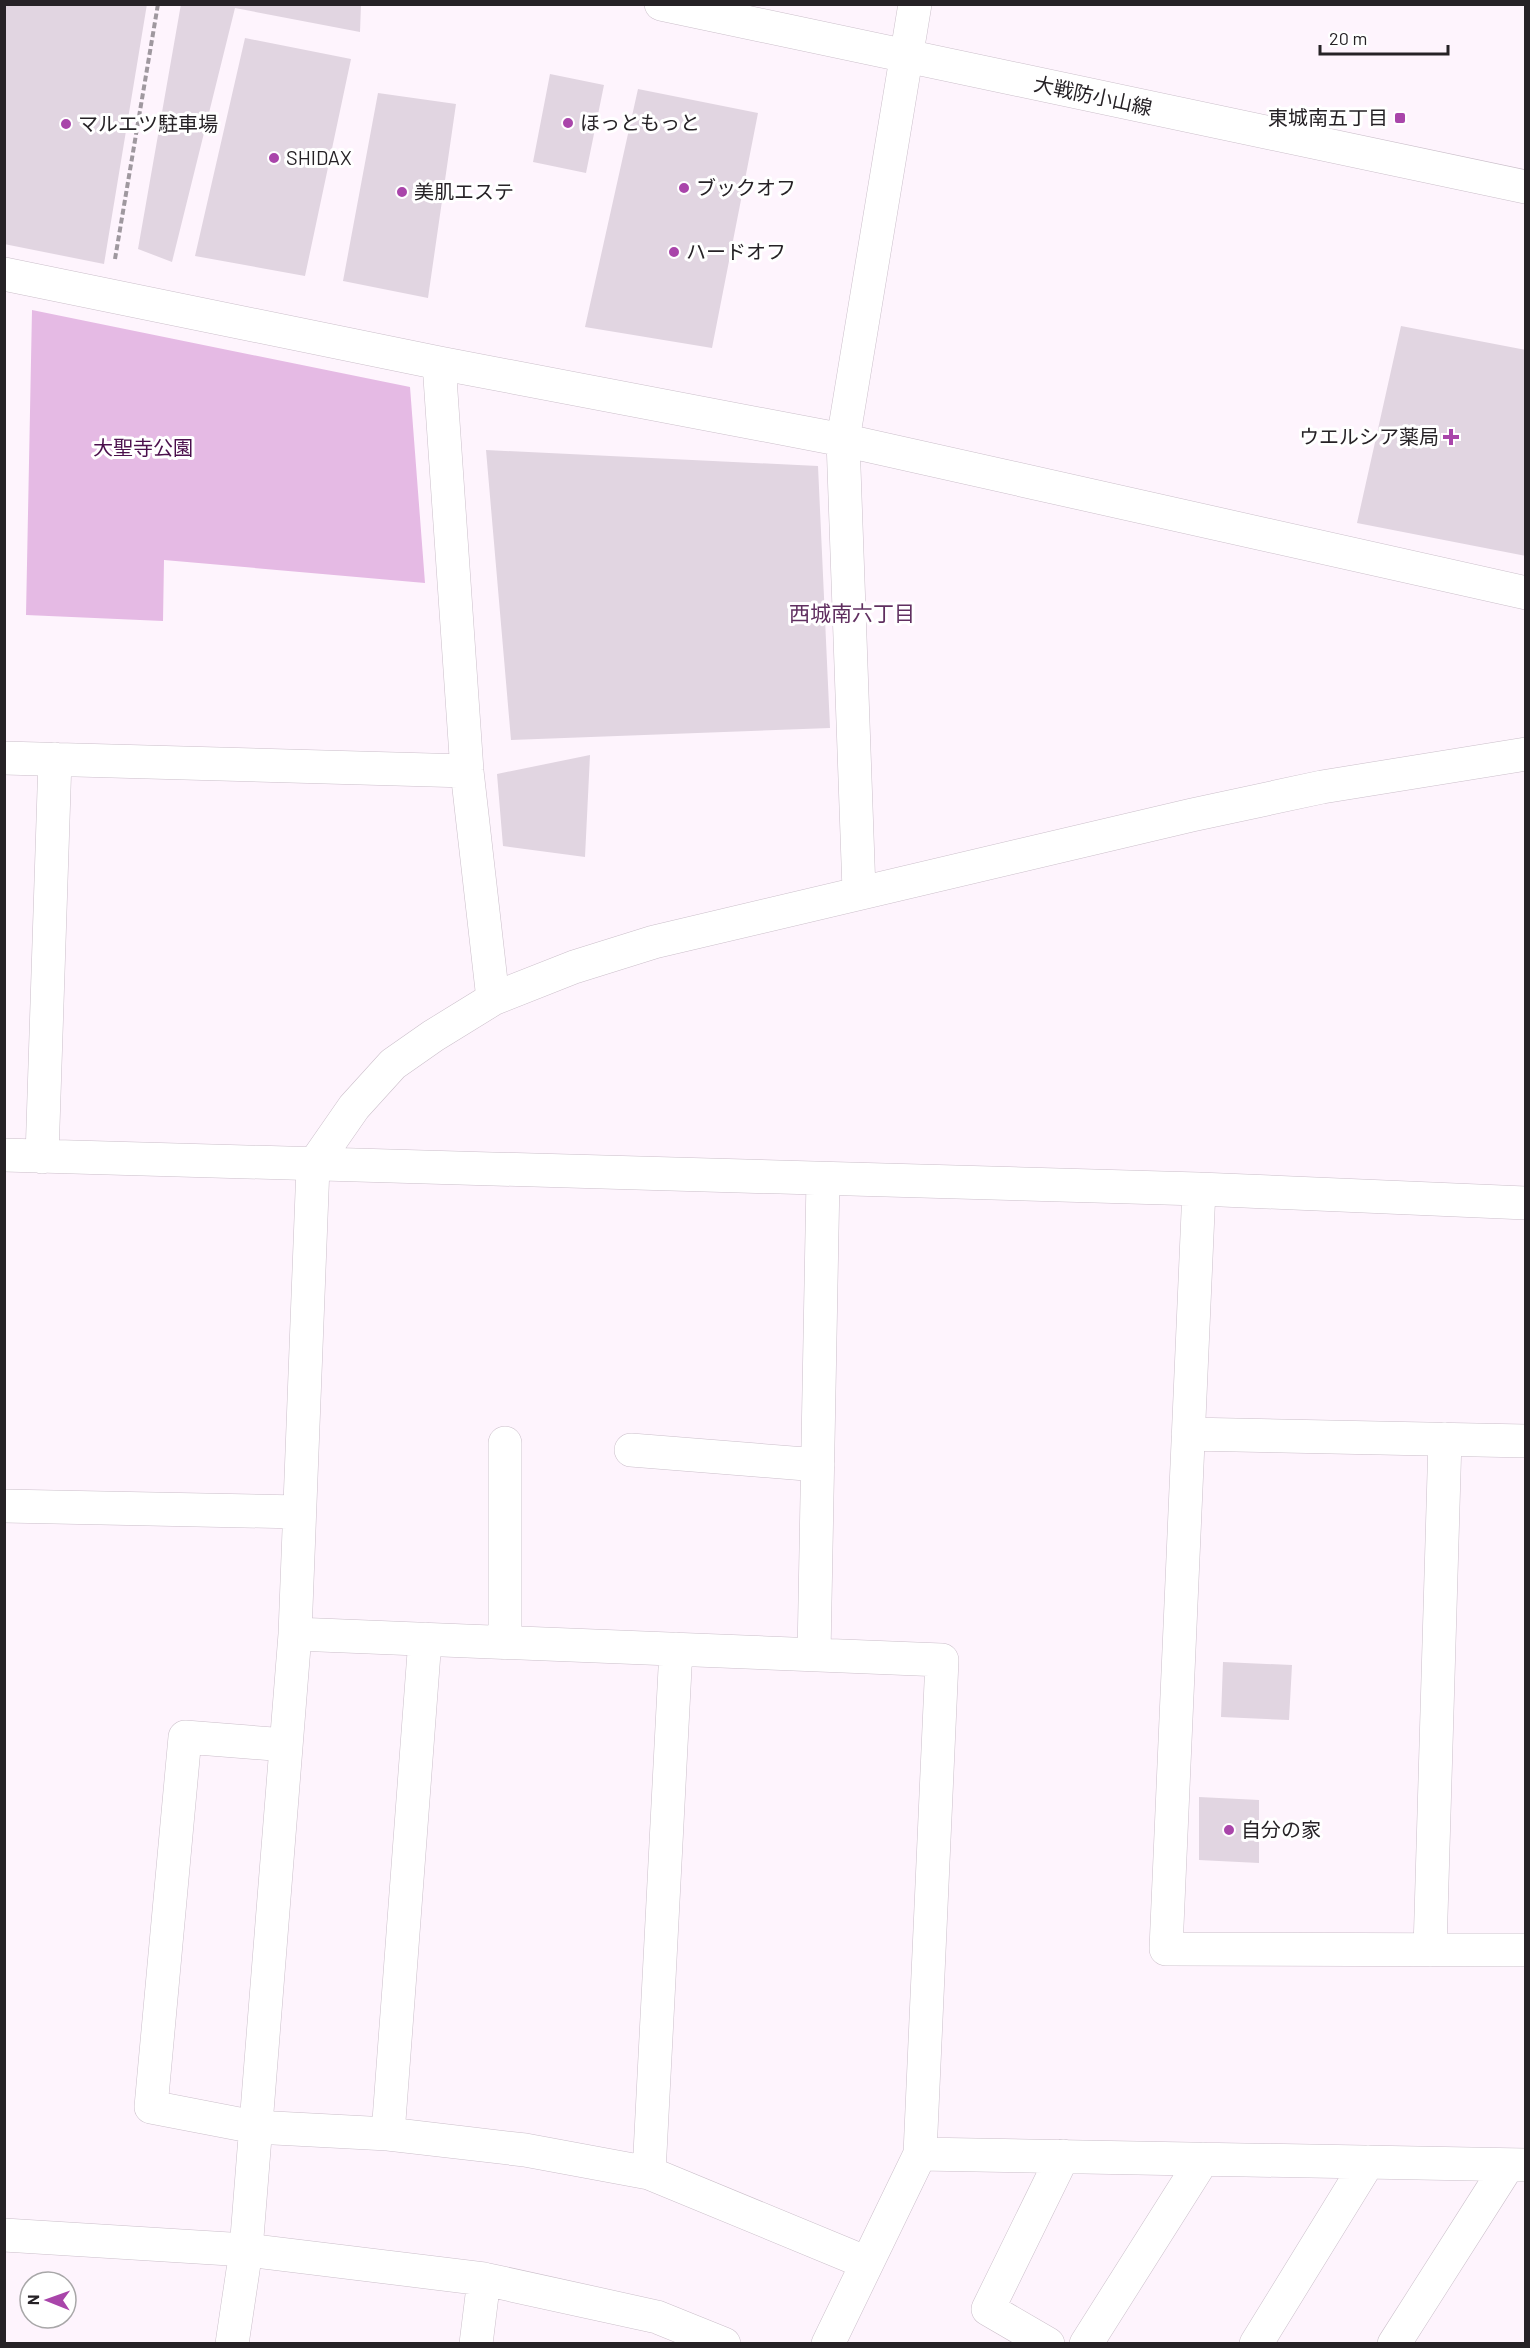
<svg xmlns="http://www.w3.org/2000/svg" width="1530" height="2348" font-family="Barlow,'Noto Sans JP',sans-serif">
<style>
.green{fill:#e5bae4}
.building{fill:#e1d5e1}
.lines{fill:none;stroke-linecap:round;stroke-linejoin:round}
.minor-casing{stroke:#cbbfca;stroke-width:34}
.major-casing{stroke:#cbbfca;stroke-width:34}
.path{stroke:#9f989f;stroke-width:4;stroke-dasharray:6 3;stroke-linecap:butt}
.minor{stroke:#fff;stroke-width:33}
.major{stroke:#fff;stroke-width:33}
.poi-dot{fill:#a945aa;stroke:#fff;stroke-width:2}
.labels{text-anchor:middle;stroke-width:6;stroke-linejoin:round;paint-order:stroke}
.street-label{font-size:20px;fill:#262226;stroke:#fff}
.poi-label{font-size:20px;fill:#262226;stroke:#fff;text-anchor:start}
.park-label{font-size:20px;fill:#4b0f4c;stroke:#fff}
.neighbourhood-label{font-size:21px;fill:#602f60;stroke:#fff}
</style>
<rect width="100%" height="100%" fill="#fef4fd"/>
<!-- green -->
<path class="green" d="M32,310L410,387L425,583L164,560L163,621L26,615Z"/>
<!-- building -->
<path class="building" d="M4,4H147L104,264L4,244Z
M181,4H361L360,32L235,8L172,262L138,249Z
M245,38L351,59L305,276L195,256Z
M550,74L604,85L586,173L533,162Z
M638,89L758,113L712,348L585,327Z
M378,93L456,104L428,298L343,281Z
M1401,326L1526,350V556L1357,523Z
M486,450L818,466L830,728L511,740Z
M590,755L585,857L503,846L497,774Z
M1223,1662L1292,1665L1289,1720L1221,1717Z
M1199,1797L1259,1800V1863L1199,1860Z"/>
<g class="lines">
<defs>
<path id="minor" d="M4,274L439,363L843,440L1526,593
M439,363L467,771L493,999
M4,758L467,771
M859,891L843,440L915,4
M4,1155L1199,1189L1526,1203
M42,1157L55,759
M1199,1189L1166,1949L1526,1950
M1188,1434L1526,1441
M505,1443V1643
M631,1450L818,1465
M4,1506L299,1512
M295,1634L942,1660L920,2154L828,2344
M814,1655L823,1179
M286,1745L185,1737L151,2107L255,2127L388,2134L525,2150L649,2173L867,2263
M1430,1950L1445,1439
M388,2134L425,1639
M920,2154L1526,2165
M649,2173L676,1649
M4,2235L246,2250L484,2279L657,2317L724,2344
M232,2344L246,2250L295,1634L313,1166L354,1107L393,1064L433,1036L493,999L574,967L654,942L1192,815L1322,787L1526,754
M476,2344L484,2279
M1048,2344L988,2309L1063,2156
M1086,2344L1203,2159
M1256,2344L1368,2162
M1394,2344L1508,2165"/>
<path id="major" d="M661,4L1526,187"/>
</defs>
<!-- minor casing -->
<use href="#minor" class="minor-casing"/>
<!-- major casing -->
<use href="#major" class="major-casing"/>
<!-- path -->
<path class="path" d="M115,259L158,4"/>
<!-- minor -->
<use href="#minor" class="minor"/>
<!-- major -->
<use href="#major" class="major"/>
</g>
<!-- markers -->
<g class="poi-dot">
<rect x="1394" y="112" width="12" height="12" rx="3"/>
<circle cx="568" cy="123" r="6"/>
<circle cx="66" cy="124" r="6"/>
<circle cx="274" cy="158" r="6"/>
<circle cx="684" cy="188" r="6"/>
<circle cx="402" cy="192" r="6"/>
<circle cx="674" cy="252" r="6"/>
<path d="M1448 428h6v6h6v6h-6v6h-6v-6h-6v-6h6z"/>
<circle cx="1229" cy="1830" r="6"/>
</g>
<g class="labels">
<!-- street labels -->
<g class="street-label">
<text transform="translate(1093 96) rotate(12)" y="7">大戦防小山線</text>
</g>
<!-- poi labels -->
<g class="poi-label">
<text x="1388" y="125" text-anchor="end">東城南五丁目</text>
<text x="580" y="130">ほっともっと</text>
<text x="78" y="131">マルエツ駐車場</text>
<text x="286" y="165">SHIDAX</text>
<text x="696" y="195">ブックオフ</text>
<text x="414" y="199">美肌エステ</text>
<text x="686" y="259">ハードオフ</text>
<text x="1439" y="444" text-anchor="end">ウエルシア薬局</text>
<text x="1241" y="1837">自分の家</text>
</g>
<!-- park labels -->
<g class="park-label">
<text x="143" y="455">大聖寺公園</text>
</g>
<!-- neighbourhood labels -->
<g class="neighbourhood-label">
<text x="852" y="621">西城南六丁目</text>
</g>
</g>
<!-- border -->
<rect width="1530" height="2348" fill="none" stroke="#262226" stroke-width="12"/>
<!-- north arrow -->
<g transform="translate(48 2300) rotate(271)"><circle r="28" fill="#ffffff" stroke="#a8a7a8" stroke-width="1.5"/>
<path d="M0-4.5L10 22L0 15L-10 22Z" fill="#a945aa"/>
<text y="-9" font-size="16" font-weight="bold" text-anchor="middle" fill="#262226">N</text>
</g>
<!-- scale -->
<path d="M1320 45v9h128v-9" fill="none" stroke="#262226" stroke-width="3"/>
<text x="1329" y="45" font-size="18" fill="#262226" stroke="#ffffff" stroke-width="4.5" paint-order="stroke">20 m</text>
</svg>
